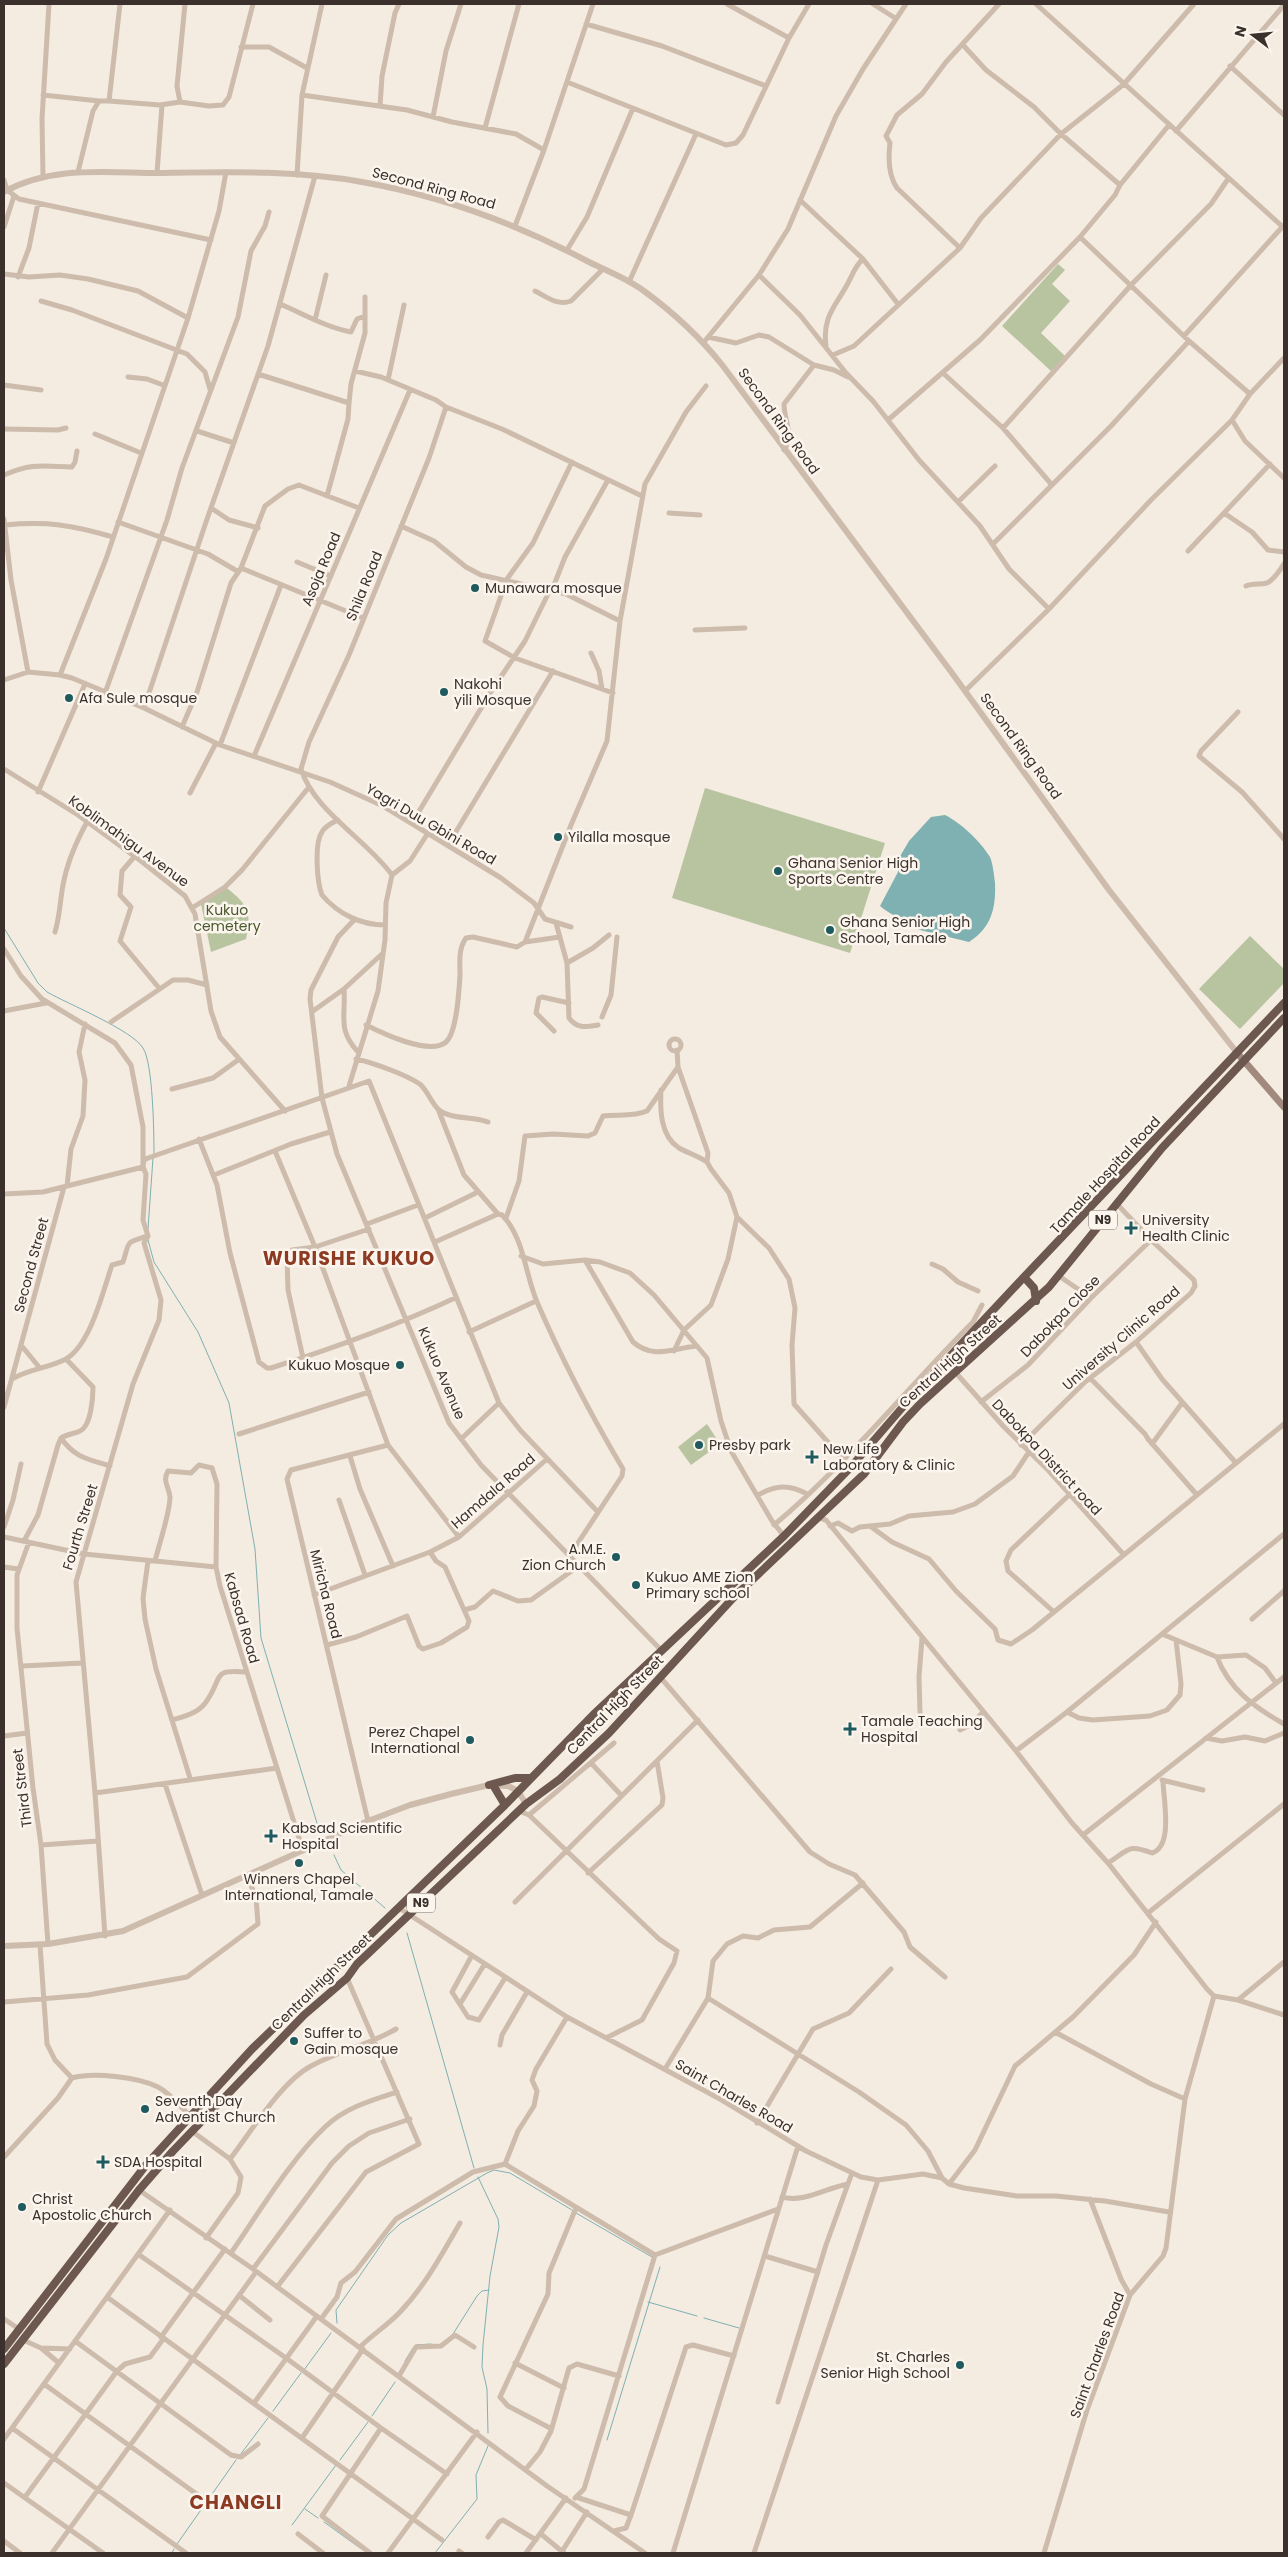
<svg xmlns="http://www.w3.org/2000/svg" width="1288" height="2557" font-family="Poppins,sans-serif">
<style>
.green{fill:#b8c4a0}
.water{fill:#7fb0b2}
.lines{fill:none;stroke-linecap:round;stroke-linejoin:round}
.stream{stroke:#7fb0b2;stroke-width:1}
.minor{stroke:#cdbbac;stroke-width:5}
.tertiary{stroke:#cdbbac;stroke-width:6}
.secondary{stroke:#a18a7d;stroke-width:7}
.trunk{stroke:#6c584f;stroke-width:8}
.poi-dot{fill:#1f5a5e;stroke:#fbf5ee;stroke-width:2}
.labels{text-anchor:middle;stroke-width:5;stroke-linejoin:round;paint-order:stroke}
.shield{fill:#fbf5ee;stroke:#756b66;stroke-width:1}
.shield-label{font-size:12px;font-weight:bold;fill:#3b302b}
.street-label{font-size:14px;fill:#3b302b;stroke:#fbf5ee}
.poi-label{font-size:14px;fill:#3b302b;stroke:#fbf5ee;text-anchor:start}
.park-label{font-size:14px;fill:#4a5a2e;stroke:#fbf5ee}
.district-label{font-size:19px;font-weight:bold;letter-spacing:1px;fill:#8c3b22;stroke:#fbf5ee}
</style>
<rect width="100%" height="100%" fill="#f4ebe1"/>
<!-- green -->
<path class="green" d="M1058,264L1065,270L1052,284L1070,301L1041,333L1065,356L1051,371L1002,326Z
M705,788L885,843L850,953L672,898Z
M227,888C248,905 252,912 246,939L211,952L201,904Z
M1250,936L1284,969V983L1240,1029L1199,989Z
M707,1424L720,1444L691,1465L678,1447Z"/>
<!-- water -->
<path class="water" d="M945,815C961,823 980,841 990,857C993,864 994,875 995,883C996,909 991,928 969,942L908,927C900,916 890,915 880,906L898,872L899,858L909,841L931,817Z"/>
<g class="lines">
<!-- stream -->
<path class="stream" d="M4,928L38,983L47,992C68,1004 132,1030 143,1048C153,1063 154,1133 154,1154
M148,1229L153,1158
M148,1240L154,1262L198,1332L229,1403L255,1549L261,1638L320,1833
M334,1855L341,1870L385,1908
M407,1933L474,2168
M478,2177L498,2219L499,2227L490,2276L483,2345L482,2367L487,2389L488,2433
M576,2213L652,2257
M648,2302L697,2316
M704,2318L739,2328
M337,2323L336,2310L388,2235L401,2223L487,2173L494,2170L510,2173L572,2210
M453,2334L477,2296L482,2291L489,2290
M416,2345L431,2344
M405,2361L413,2348
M304,2370L331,2333
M273,2411L301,2373
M372,2416L395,2382
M607,2440L660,2267
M240,2455L268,2418
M340,2460L368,2422
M305,2509L318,2518
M324,2522L360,2548
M292,2525L336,2465
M177,2544L236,2460
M172,2553L174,2549
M435,2553L477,2499L476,2475L488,2446"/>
<!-- minor -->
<path class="minor" d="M727,4L789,38
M873,4L895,18
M1036,4L1284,228
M586,24L662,46L766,86
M963,45L986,70L1034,107L1061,134L1120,185
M241,47H269L307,68
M1230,66L1284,115
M567,82L726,145L736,143L743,135L789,38L809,4
M43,95L99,101
M302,95L407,110L452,122L516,134L544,150
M109,101L160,105L180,102L209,106L223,105L229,97L253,4
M180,102L177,86L185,4
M380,106L382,76L395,13L399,4
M433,117L446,51L461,4
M485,128L519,4
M1176,131L1284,5
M78,172L93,111L99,101H109L120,4
M157,173L162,105
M297,175L302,95L322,4
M43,177L42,119L49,4
M4,180L7,190L19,199L211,240
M800,200L863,259L898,304
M515,226L544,150L593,4
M4,227L14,196
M1080,237L1189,341L1250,394L1232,420L1245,441L1284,478
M960,248L897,188C888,175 888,159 890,143L886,136L897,115L922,94L946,62L999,4
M567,250L587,217L633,108
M4,274L29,277L60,275L88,279L138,291L188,318
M759,275L800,315L846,373L873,401L919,460L980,526L1009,569L1049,609
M18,277L29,248L38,203
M629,282L696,134
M535,291C547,297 557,306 571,301L603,269
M41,301L72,310L187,354L205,372L210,389
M280,304C304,314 325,327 351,332L357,319L365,316
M315,320L326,275
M1184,336L1284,225
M708,337L736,343L759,335L769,337L814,365L834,370L848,377
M704,342L759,275L788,229L836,116L863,69L906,4
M826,346C822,316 836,306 848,283C853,274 855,266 863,259
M833,355L854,346L960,248L981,218L1061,134L1124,84L1194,4
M355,371L381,377L436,400L446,407L502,429L642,496
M258,374L349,403L351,384L365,333V297
M944,374L1003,428L1052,485
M128,377L147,379L163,385
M388,380L404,305
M4,385L41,390
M1250,394L1284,358
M888,420L980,340L1080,237L1115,195L1120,185L1169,125
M1003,428L1132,284L1211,204L1228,179
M4,429L58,430L66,428
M197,431L234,443
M95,434L141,453
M784,450C794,436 784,419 784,404L814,365
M572,462L533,543L507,579L485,641L515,658L613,693
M4,475C32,463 42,466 72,467L75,462L77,451
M327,496L348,419L349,403
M958,502L995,466
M211,508L229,520L258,528
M669,513L700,515
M1224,513L1270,464
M4,519L11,580L28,672L4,680
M118,522L208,554L237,571
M5,525C47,521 72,525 113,537
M401,526L434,541L466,567L481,575L566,594L620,621
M993,544L1111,426L1189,341
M1188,551L1224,513L1252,532L1268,550L1284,552
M297,562L331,576
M241,568L363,618
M1246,586C1253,583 1260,585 1267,583C1274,580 1280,570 1284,564
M695,630L745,628
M591,653L599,671L602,689
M28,672L60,675L72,678L144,708L220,745L330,782L383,806L501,878L534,903L545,919L571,927
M60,675L106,559L188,318L219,211L226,172
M965,691L1049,609L1151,500L1232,420
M105,693L167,520L182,468L238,317L251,251L265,226L269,212
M144,708L206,522L268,346L315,176
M1238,712L1201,751L1199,756L1242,792L1284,839
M182,727L197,692L231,583L241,568L265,506L288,489L299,485L359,508
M220,745L281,585
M254,756L410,390
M4,769L78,815L141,861L185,896L195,914L211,1011L220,1037L285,1111
M38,792L85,684
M190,793L216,743
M338,820C332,823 325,826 322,832C314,843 317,883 322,895C338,914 361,925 385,925
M412,823L492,690L525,641L549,592L552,590L565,557L608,480
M448,845L553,671
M135,856L122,871L120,895L131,907L120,941L159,988
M392,875C367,840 314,811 301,769L309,742L349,655L429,458L446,407
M192,908L225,887L242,870L309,787
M355,919L338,937L311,990L310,999L322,1098L337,1154L449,1423L481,1465L662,1651
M556,923L567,963L569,1018C577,1029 586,1027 598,1025
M55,932C60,915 60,901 63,885C67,863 76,842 87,822
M525,942L560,937
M4,949L21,976L42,999L115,1043L131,1065L143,1127V1167L146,1174L143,1220L148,1236L144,1243L161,1300L159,1320L133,1384L76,1582L95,1793L105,1936
M567,963L593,948L609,935
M344,989C346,1017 337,1029 358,1052
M4,1011L46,1003
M313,1011L344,989L382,954
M602,1017L611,995L617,937
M111,1022L173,980H188L207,985
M366,1025C382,1033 430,1056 446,1042C457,1032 459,991 460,975C460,963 458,949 466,938L473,937L517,947L525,942L571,825L607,741L620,621L645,484L686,412L706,386
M554,1031L536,1013L539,998L542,997L569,1003
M669 1045a6 6 0 1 1 12 0a6 6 0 1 1-12 0Z
M677,1050L678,1067L708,1153L707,1162L711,1169L729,1193L737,1217L769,1248L789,1279L795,1308L792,1345L794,1404L843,1459
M356,1059C371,1062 410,1076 421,1085C428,1092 432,1104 439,1110C452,1120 473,1116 488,1122
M349,1086L378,991L385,940L386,903L392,875L410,861L428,833
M172,1089L213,1078L238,1060
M661,1090C660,1109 660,1136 679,1148C688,1153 698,1156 707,1162
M438,1109L464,1175L498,1214L502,1215C524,1237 525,1274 537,1302C562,1360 591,1415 623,1469L622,1476L570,1555
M199,1139L217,1185L230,1253L259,1362L267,1368H271C334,1348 395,1326 455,1298
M275,1151L315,1247L388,1445L459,1537
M214,1175L291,1144L330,1132
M67,1186L71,1149L83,1116L85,1080L79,1052L85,1024
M4,1194L43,1192L143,1167L144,1160L148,1158L369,1081L499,1403L461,1439
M425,1218L478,1192
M506,1218L519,1181L525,1136L553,1134L588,1136L595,1133L603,1116C617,1114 634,1117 647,1111L678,1067
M367,1224L418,1205
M435,1242L498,1214
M521,1256L543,1264L585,1260L600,1262L630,1273L654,1295L707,1358L721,1421L731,1451L772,1521L784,1536
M585,1260L633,1342C654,1360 673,1348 697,1346
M932,1264L943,1269L958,1282L978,1291
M1059,1276L1091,1298
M469,1332L536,1301
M1136,1342L1162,1379L1236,1463
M21,1345L39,1367
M674,1351L684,1330L711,1305L728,1259L737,1217
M303,1358L288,1290L287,1256L292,1250L315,1247L369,1229
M956,1373L1004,1427L1048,1470L1124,1555
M1090,1378L1145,1434L1148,1439L1197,1495
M12,1379C29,1369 49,1368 66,1359C91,1344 103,1291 112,1265L123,1262C130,1241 124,1243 148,1236
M981,1402L1028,1365L1091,1298L1151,1240
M499,1403L521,1431L597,1511
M4,1407L64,1187
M239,1434L369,1392
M61,1438C75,1458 88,1459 110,1466
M1152,1444L1182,1403
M1021,1445L1085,1382L1136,1342L1191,1293L1195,1286L1194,1280L1151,1240L1116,1203
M350,1456L360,1489L393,1566
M758,1495C776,1485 789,1484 807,1494
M339,1500L365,1575
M819,1518L826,1520L1016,1751L1072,1823L1108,1863L1207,1989L1214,1996L1238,2000L1284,2015
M774,1525C847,1464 906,1389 973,1322L982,1305
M830,1526L838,1523L852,1531L860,1527L890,1524L909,1516L953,1512L975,1504L1013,1476L1029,1452
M870,1526L892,1542L929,1559L956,1591L995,1629L998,1640L1011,1644L1032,1630L1284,1424
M4,1527L13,1500L21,1464
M4,1537L84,1554L216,1567L220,1586L303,1851
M24,1541L38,1515L58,1445L61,1438C67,1434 74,1434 80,1431C91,1426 93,1398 93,1387L66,1359
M29,1542L17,1575V1628L33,1788L41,1845L48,1944
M148,1561L143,1598L145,1619L156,1669L190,1778
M155,1561C159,1544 170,1513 170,1497C169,1486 162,1482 168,1471L191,1473L199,1465L212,1468L217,1484L216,1567
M4,1567L18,1569
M314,1595L430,1552L459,1537L547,1459
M464,1610L475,1607L493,1591L518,1601L531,1600L580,1565
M1054,1612L1008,1571L1006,1561L1011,1550L1069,1495
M1252,1619L1284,1591
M1162,1634L1217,1657L1246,1655L1265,1668L1276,1683
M327,1645L356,1637L407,1616L419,1646L423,1649L441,1643L467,1627L469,1621L445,1567L436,1561L430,1552
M1217,1657C1229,1689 1254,1707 1284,1724
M22,1666L82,1663
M661,1678L810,1852L829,1864L855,1875L904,1932L910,1947L945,1977
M1067,1712L1079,1718L1093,1720L1150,1716L1167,1710L1180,1695L1181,1684L1176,1640
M920,1713L919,1677L922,1638
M172,1720C186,1716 200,1713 208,1699C223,1676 212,1669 246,1672
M960,1730L972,1724L983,1712
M4,1736L27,1733
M1206,1738L1222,1741L1245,1737L1265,1741L1284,1733
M1016,1751L1067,1712L1284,1534
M591,1763L621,1795
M1162,1780L1203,1790
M165,1784L202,1895
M95,1793L277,1768
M519,1811L529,1815L659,1939L677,1951L674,1963L642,2020L608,2037
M529,1815L614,1743
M368,1821L287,1479L291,1470L388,1445
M1083,1835L1284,1677
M41,1845L98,1841
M1108,1863C1130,1849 1128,1844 1152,1853C1174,1846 1163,1798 1163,1780
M588,1873L662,1805L663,1798L657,1761
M515,1902L698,1720
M399,1908L567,2017L720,2099L806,2151L861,2177L878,2180L923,2174L942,2178L949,2184L964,2188L1017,2196H1056L1105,2201L1169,2212
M1148,1913L1284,1804
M471,1957L452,1992L468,2017L479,2020L505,1978
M708,1998L859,2092L906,2125L928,2151L942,2178
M1238,2000L1284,1962
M4,2002L88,1995L187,1977L258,1924L256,1897L247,1876
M460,2004L484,1965
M1055,2032L1151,2084L1185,2099
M500,2045L502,2035L527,1992
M665,2069L708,1998L713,1961L727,1944L743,1936L758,1938L774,1930L810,1927L863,1883
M72,2078C93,2072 138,2077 158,2087C170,2093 180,2106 190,2116
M757,2123L813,2029L849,2013L891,1969
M193,2132L230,2159L241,2177L238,2193L206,2238
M4,2157L58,2098L72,2078L55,2060L47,2044L40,1945
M230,2159C251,2132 281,2082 311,2066C338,2051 369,2045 396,2029
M505,2164L655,2255
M949,2184L975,2150L1015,2066L1073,2017L1134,1955L1156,1922
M139,2190L253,2269L547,2486L645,2553
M782,2197C804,2203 826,2188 848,2184L852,2173
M1090,2199L1121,2279L1130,2295
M231,2253C258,2214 291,2159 325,2127C344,2108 372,2100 397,2092
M138,2254L286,2358L381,2428L322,2516L370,2553
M655,2255L778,2209
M765,2256L818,2272
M253,2269L332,2163L349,2146L369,2133L410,2119
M277,2287L366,2172L419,2144L347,1978
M240,2296L270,2320
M107,2297L442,2540
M4,2319L19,2329
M321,2319L337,2297L341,2283L355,2272L396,2219L473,2172L505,2164L518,2131L534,2106L537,2091L532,2080L536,2069L567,2017
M161,2337L225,2249
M23,2340L41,2348L59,2363
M75,2341L231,2455L241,2457L258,2444
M360,2347C373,2334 388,2325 400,2312C425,2286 442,2254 460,2223
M41,2348L70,2349
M515,2363L564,2388
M399,2376L416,2347L441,2346L455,2335L474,2347
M44,2384L202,2498
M778,2402L826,2245L848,2184
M254,2403L317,2316
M12,2428L186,2553
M381,2428L447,2474
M551,2431L569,2368L577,2364L619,2376
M302,2438L363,2349
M4,2439L170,2210
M526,2469L540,2452L551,2431L550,2428L508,2406L500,2397L548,2294L549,2273L576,2208
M4,2483L103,2553
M25,2497L117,2371L125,2364L150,2357L164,2338
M576,2497L631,2515L686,2347L693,2345L734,2356
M575,2498L584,2489L655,2255
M614,2531L626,2528L631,2515
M298,2534L323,2553
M541,2534L564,2553
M488,2537L499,2522L503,2520L536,2540
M4,2541L20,2553
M459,2551L462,2553
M52,2553L256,2272
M388,2553L477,2432
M526,2553L566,2498
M561,2553L587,2512
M673,2553L798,2146
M754,2553L878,2180
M1044,2553L1087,2410L1130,2295L1163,2256L1166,2248L1185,2099L1214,1996"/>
<!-- tertiary -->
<path class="tertiary" d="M4,192C52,165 107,173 160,173C227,172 296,170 362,182C443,196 517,224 589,262C607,271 628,279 644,291C674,313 700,337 723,366L952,673L1109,890L1238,1054
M4,1946L48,1944L123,1931L368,1821L410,1805L451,1794L489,1785L508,1786L518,1791L526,1804"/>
<!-- secondary -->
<path class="secondary" d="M1238,1054L1284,1107"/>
<!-- trunk -->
<path class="trunk" d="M1024,1277L1034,1288L1036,1301
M489,1785L515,1778H531
M493,1785L505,1805
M4,2349L146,2165L252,2049L505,1805L593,1715L784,1536L850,1468L908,1401L1024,1277L1284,1003
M4,2364L139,2190L173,2151L304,2015L347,1978L357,1964L526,1804L560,1779L609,1733L733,1598L864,1474L903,1422L920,1404L1049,1287L1162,1148L1284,1018"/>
</g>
<!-- markers -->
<g class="poi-dot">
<circle cx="475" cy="588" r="5"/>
<circle cx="444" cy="692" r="5"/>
<circle cx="69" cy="698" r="5"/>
<circle cx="558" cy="837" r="5"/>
<circle cx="778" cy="871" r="5"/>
<circle cx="830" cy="930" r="5"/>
<path d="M1128.5 1220.5h5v5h5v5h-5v5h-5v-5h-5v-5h5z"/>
<circle cx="400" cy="1365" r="5"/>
<circle cx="699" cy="1445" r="5"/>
<path d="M809.5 1449.5h5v5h5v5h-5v5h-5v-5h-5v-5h5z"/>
<circle cx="616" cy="1557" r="5"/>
<circle cx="636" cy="1585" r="5"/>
<path d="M847.5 1721.5h5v5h5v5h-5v5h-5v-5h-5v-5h5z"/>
<circle cx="470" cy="1740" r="5"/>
<path d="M268.5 1828.5h5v5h5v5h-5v5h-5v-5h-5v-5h5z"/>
<circle cx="299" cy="1863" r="5"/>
<circle cx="294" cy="2041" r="5"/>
<circle cx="145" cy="2109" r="5"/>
<path d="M100.5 2154.5h5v5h5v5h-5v5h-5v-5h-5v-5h5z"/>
<circle cx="22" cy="2207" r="5"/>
<circle cx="960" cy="2365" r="5"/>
</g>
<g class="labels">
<!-- shield labels -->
<g class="shield">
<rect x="1089" y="1210.5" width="28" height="19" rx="4"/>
<rect x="407" y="1893.5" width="28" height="19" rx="4"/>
</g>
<g class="shield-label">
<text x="1103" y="1224">N9</text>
<text x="421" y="1907">N9</text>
</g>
<!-- street labels -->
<g class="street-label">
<text transform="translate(434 188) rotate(15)" y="5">Second Ring Road</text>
<text transform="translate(779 421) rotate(54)" y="5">Second Ring Road</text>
<text transform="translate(321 569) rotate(-67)" y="5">Asoja Road</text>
<text transform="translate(364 586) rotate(-68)" y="5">Shila Road</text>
<text transform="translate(1021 746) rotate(54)" y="5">Second Ring Road</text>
<text transform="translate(431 824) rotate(30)" y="5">Yagri Duu Gbini Road</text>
<text transform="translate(129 841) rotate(36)" y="5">Koblimahigu Avenue</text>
<text transform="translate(1105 1175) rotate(-47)" y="5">Tamale Hospital Road</text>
<text transform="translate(31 1265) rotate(-75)" y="5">Second Street</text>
<text transform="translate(1060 1316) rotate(-46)" y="5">Dabokpa Close</text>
<text transform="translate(1121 1338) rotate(-41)" y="5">University Clinic Road</text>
<text transform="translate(950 1361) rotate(-42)" y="5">Central High Street</text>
<text transform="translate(442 1373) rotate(67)" y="5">Kukuo Avenue</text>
<text transform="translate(1047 1457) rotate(47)" y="5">Dabokpa District road</text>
<text transform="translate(493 1491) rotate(-41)" y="5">Hamdala Road</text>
<text transform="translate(80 1527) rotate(-73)" y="5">Fourth Street</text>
<text transform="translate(326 1594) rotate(76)" y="5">Miricha Road</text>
<text transform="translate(242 1618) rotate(74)" y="5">Kabsad Road</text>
<text transform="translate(615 1705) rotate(-46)" y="5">Central High Street</text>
<text transform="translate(22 1788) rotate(-97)" y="5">Third Street</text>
<text transform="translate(321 1982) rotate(-44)" y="5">Central High Street</text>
<text transform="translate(734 2096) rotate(30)" y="5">Saint Charles Road</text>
<text transform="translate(1097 2355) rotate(-70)" y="5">Saint Charles Road</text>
</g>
<!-- poi labels -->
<g class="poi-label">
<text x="485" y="593">Munawara mosque</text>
<text x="454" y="689">Nakohi<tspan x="454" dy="16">yili Mosque</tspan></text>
<text x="79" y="703">Afa Sule mosque</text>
<text x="568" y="842">Yilalla mosque</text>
<text x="788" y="868">Ghana Senior High<tspan x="788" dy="16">Sports Centre</tspan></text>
<text x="840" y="927">Ghana Senior High<tspan x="840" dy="16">School, Tamale</tspan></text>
<text x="1142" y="1225">University<tspan x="1142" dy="16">Health Clinic</tspan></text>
<text x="390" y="1370" text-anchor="end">Kukuo Mosque</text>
<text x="709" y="1450">Presby park</text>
<text x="823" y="1454">New Life<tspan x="823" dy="16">Laboratory &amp; Clinic</tspan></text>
<text x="606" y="1554" text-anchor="end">A.M.E.<tspan x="606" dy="16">Zion Church</tspan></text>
<text x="646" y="1582">Kukuo AME Zion<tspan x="646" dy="16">Primary school</tspan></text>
<text x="861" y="1726">Tamale Teaching<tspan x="861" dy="16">Hospital</tspan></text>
<text x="460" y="1737" text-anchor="end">Perez Chapel<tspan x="460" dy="16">International</tspan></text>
<text x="282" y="1833">Kabsad Scientific<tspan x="282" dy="16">Hospital</tspan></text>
<text x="299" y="1884" text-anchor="middle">Winners Chapel<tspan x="299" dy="16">International, Tamale</tspan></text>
<text x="304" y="2038">Suffer to<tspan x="304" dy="16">Gain mosque</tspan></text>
<text x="155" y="2106">Seventh Day<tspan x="155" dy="16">Adventist Church</tspan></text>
<text x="114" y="2167">SDA Hospital</text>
<text x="32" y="2204">Christ<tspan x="32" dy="16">Apostolic Church</tspan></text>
<text x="950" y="2362" text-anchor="end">St. Charles<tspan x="950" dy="16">Senior High School</tspan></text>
</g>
<!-- park labels -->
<g class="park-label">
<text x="227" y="915">Kukuo<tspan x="227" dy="16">cemetery</tspan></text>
</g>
<!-- district labels -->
<g class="district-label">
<text x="349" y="1265">WURISHE KUKUO</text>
<text x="236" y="2509">CHANGLI</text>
</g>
</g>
<!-- border -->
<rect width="1288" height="2557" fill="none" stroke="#3b302b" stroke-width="10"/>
<!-- north arrow -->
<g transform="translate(1253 35) rotate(286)" stroke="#fbf5ee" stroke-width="4" paint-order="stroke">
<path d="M0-4L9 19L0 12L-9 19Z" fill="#3b302b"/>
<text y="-8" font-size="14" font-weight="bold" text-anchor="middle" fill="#3b302b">N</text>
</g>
</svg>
